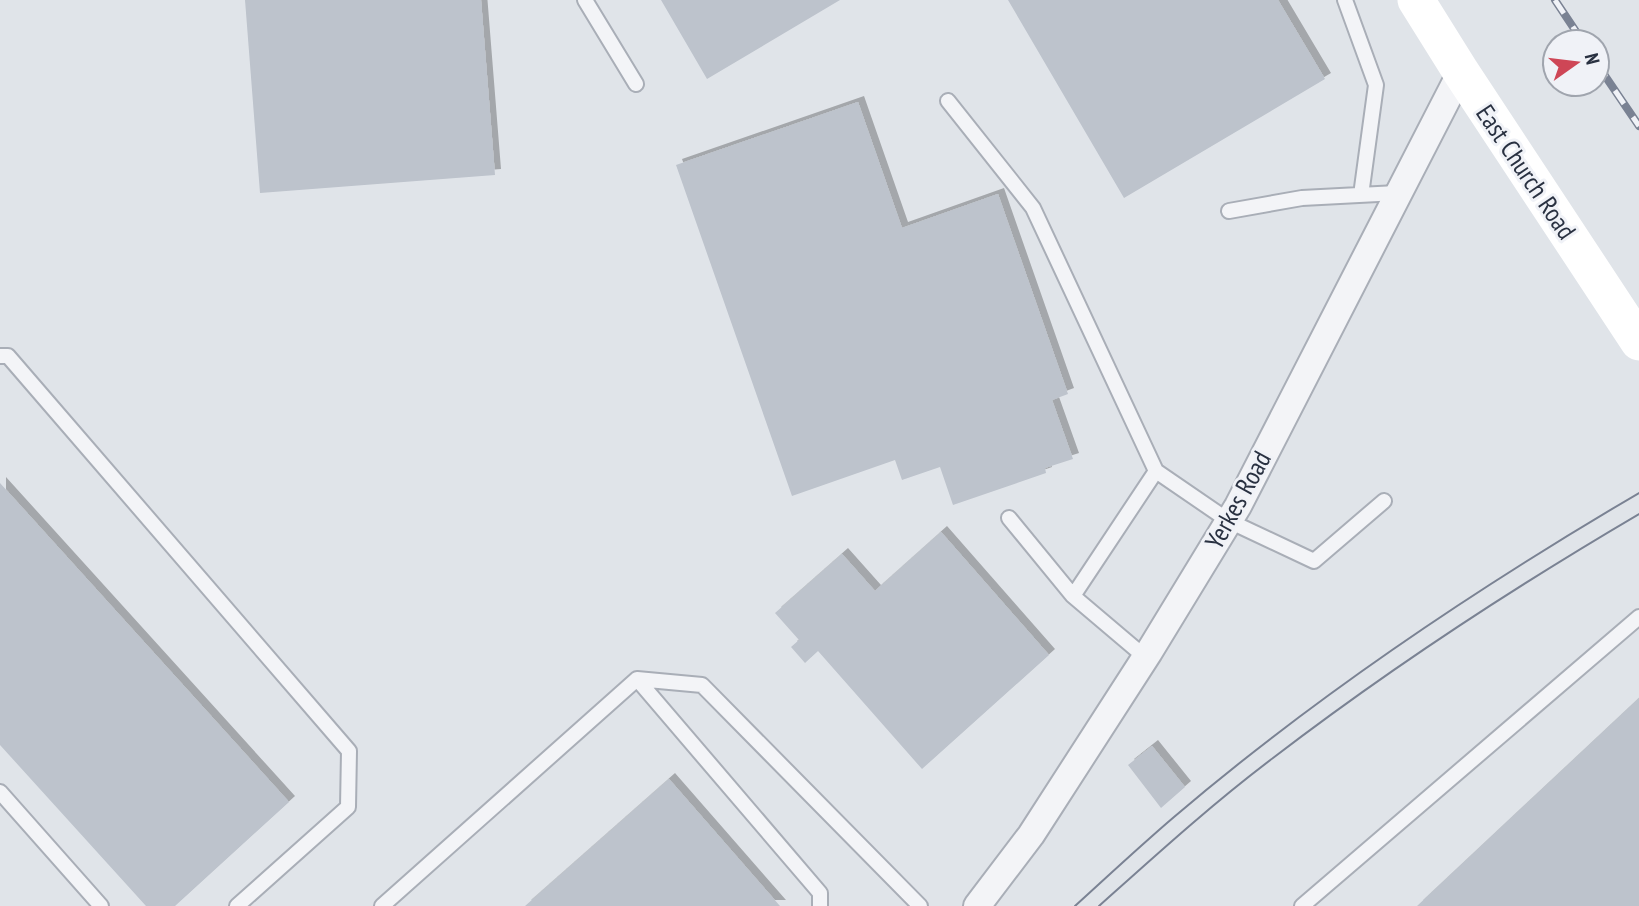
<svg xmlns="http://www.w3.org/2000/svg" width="1639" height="906" font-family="'PT Sans Narrow',sans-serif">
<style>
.building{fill:#bdc3cc;filter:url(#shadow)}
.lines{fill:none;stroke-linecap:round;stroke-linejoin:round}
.lane-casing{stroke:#a9aeb7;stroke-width:18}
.street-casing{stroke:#a9aeb7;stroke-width:30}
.lane{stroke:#f3f4f7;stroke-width:14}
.street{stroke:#f3f4f7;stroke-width:26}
.secondary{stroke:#fff;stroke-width:37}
.tram{stroke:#7a8293;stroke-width:2}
.rail-casing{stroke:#7a8293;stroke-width:8}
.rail{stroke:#f0f2f7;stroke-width:5;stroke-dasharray:16;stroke-linecap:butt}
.labels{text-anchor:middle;stroke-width:6;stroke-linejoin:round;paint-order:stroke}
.street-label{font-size:26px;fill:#293141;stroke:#f0f2f7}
</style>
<defs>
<filter id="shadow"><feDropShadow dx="6" dy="-6" stdDeviation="0" flood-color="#0004"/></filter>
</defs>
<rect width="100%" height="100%" fill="#e0e4e9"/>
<!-- building -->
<path class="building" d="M245,0H481L495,175L260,193Z
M661,0H840L707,79Z
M1008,0H1278L1325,79L1124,198Z
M858,102L902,228L998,194L1068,394L1052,400L1073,459L1045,468L1046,473L953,505L940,467L902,480L895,460L792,496L676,165Z
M0,483L289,802L175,906H146L0,745Z
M941,532L1049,655L922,769L818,651L805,663L791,647L799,640L775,613L842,554L875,591Z
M1639,698V906H1417Z
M1152,746L1185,787L1161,808L1128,765Z
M669,779L780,906H525Z"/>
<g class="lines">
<defs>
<path id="lane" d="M585,0L636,84
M1345,0L1376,85L1361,195
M948,101L1033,208L1156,471L1229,521L1314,561L1384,501
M1229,211L1302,198L1397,193
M0,356H8L349,751L348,807L237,906
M1009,518L1073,596
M1145,657L1073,596L1156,471
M637,679L702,685L920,906
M0,792L101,906
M382,906L637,679L820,893V906
M1302,906L1639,617"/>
<path id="street" d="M977,906L1031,835L1149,652L1238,506L1461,72"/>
</defs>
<!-- lane casing -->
<use href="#lane" class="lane-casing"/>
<!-- street casing -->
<use href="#street" class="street-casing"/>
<!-- lane -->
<use href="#lane" class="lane"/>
<!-- street -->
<use href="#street" class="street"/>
<!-- secondary -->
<path class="secondary" d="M1416,0L1461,72L1639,342"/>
<!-- tram -->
<path class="tram" d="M1075,906C1108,876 1140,846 1174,817C1317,695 1477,588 1639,493
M1099,906C1156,855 1212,804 1273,758C1389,669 1513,588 1639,514"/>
<defs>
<path id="rail" d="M1555,0L1583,42
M1597,64L1639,126"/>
</defs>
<!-- rail casing -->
<use href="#rail" class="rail-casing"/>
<!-- rail -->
<use href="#rail" class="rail"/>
</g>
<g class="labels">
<!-- street labels -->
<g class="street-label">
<text transform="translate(1526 172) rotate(56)" y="9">East Church Road</text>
<text transform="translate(1238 500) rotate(-61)" y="9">Yerkes Road</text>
</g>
</g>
<!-- north arrow -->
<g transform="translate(1576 63) rotate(76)"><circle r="33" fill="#f0f2f7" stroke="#a0a5ae" stroke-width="2"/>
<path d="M0-5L12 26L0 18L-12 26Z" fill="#ce4656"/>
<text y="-10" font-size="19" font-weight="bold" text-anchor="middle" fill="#293141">N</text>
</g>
</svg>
